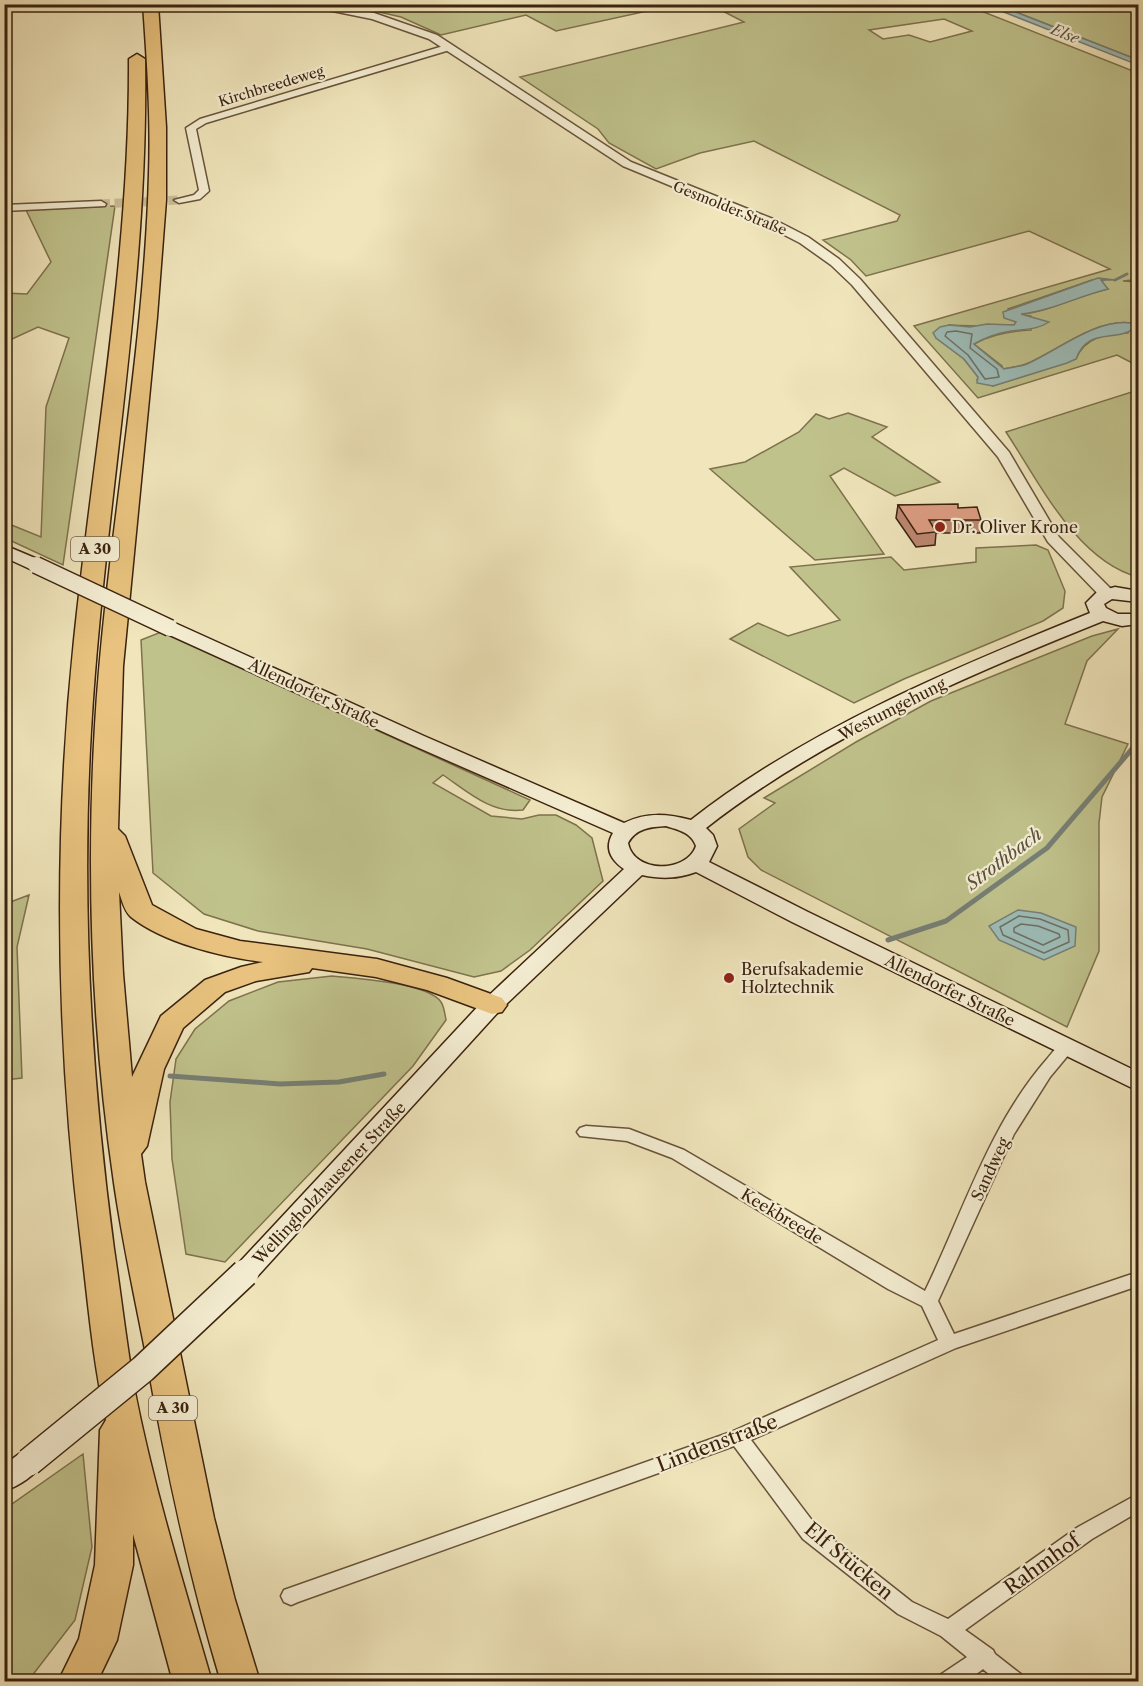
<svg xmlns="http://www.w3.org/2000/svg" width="1143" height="1686" font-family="'Libre Caslon Text',serif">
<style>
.green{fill:#c0c28c;stroke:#7e724d;stroke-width:1.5;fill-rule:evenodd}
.water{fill:#9dbdb9;stroke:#767f75;stroke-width:1.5}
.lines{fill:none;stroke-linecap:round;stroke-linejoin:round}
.shore{stroke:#6c7064;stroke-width:1.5}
.stream-far1{stroke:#767f75;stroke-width:3}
.stream{stroke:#767f75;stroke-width:5}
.minor-tunnel{stroke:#ccbe98;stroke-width:9;stroke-dasharray:9 4.5;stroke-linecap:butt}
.minor-casing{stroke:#685339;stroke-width:3}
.tertiary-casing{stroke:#685339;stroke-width:3}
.secondary-casing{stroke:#3b220e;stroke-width:3}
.motorway-casing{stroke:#3b220e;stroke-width:3}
.minor{fill:#f5eed3;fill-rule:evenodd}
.tertiary{fill:#f5eed3;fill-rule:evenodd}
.secondary{fill:#f5eed3;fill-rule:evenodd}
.motorway{fill:#e8c27e;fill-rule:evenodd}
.secondary-bridge-far1-casing{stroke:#3b220e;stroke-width:19;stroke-linecap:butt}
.secondary-bridge-casing{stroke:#3b220e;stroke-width:30;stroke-linecap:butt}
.secondary-bridge-far1{stroke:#f5eed3;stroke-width:16}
.secondary-bridge{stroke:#f5eed3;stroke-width:27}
.wall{fill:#bd8771;stroke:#3b220e;stroke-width:1.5}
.building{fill:#dc9d83;stroke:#3b220e;stroke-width:1.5}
.poi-dot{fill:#8f2418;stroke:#f5eed3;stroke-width:2}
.labels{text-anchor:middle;stroke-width:4.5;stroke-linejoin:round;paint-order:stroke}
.far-street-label{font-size:14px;fill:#3b220e;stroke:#f5eed3}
.far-water-label{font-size:15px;font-style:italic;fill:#585041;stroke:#f5eed3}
.shield{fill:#f5eed3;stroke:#735f49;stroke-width:1.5}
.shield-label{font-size:15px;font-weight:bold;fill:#3b220e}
.poi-label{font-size:16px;fill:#3b220e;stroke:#f5eed3;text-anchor:start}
.street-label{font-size:16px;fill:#3b220e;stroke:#f5eed3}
.water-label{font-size:18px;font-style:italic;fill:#585041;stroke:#f5eed3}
.near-street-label{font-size:20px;fill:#3b220e;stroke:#f5eed3}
</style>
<rect width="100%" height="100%" fill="#f0e5bb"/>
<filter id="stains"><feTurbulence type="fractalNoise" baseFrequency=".00333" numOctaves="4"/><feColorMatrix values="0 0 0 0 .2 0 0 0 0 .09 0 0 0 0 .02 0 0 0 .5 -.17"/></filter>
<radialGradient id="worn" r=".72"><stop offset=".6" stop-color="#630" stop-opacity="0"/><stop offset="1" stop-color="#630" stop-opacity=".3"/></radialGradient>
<!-- green -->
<path class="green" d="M367,4H675V5L556,31L526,15L441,35L401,17L361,8Z
M709,4L966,5L1138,73V276L1134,273L1132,280L1123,281L1138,282V366L1117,355L978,398L914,326L1110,269L1029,231L866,276L851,260L823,240L897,221L900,215L754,141L700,153L656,169L609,143L598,129L520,77L744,22ZM944,19L972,31L930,42L909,35L883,39L869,30ZM1106,279L1100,282L1108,289C1078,295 1050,312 1021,314L1031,316V330C1010,331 992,334 974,344L1002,366L1003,369C1011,367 1019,367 1026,364C1057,351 1096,318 1131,323L1128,333C1107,332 1084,338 1076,359L1067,362L993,386L977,380L978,377L964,359L936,338L949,325C970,326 993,327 1014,325L1016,322L1008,309L1092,280Z
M998,5H1138V60Z
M115,206L63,565L5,538L4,522L41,537L46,407L69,338L38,327L10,340L5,339V293L27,294L51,262L26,210Z
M1138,390V577C1077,561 1039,482 1006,432Z
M848,413L887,427L872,437L940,482L895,496L844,468L830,476L884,554L815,560L710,469L745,462L799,432L816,414L829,419Z
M1036,545L1048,550L1065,591L1063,608L1043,621L904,679L854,703L730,639L758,623L788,636L840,620L790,567L891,557L904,570L976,562V548Z
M1118,629L1087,661L1065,724L1128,744L1102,797L1099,823V951L1067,1027L761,870L748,857L739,829L775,803L764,798L856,742L931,701L1092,636Z
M161,632L530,800L523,810C491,814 468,792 443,775L433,783L491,816L522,819L539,815H556L576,825L592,838L603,881L530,950L501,971L474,977L367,949L258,931L204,914L153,873L141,640Z
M29,895L17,947L22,1078L5,1080V904Z
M332,976C355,978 428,983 441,1002C444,1006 445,1015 446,1020L413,1066L225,1262L186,1254L172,1159L170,1102L176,1059L195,1029L229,1001L278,982Z
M83,1454L92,1547L75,1620L28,1681H5V1509Z"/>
<!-- water -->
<path class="water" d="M986,5H998L1138,60V65Z
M1098,278L1115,280H1101L1108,289C1079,296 1051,311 1021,314L1049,322C1037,330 1025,329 1011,331C998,333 986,337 974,344L1004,369C1011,367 1019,367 1027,364C1057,351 1097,318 1131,323L1134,328C1117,343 1088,326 1076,359L1067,363L993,386L977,383L978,377L964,359L936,338L933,333L940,327L949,325L970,327L987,324L1014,325L1016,322L1004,318L1003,312Z
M1018,910L1041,913L1076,927L1075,946L1044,960L999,940L989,926Z"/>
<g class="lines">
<!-- shore -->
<path class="shore" d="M956,331L972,334L970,348L997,369L999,377L985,379L968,355L945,336L947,332Z
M1019,916L1040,919L1068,930L1069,942L1044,953L1003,935L1000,927Z
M1021,924L1038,926L1059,934L1060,937L1043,945L1014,932V928Z"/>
<!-- stream-far1 -->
<path class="stream-far1" d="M1115,280L1127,274"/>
<!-- stream -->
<path class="stream" d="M888,940L946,921L1047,848L1138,742
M170,1076L280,1084L339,1082L384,1074"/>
<!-- minor-tunnel -->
<path class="minor-tunnel" d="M101,204L179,200"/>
<defs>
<path id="minor" d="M450,44L454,47L453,49L206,123L196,129L209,191L200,199L179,203L174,200L194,195L199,190L186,128L200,119Z
M101,201L106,204L105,206L4,211V205Z
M1067,1042L1073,1043L1075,1047L1050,1077L1014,1134L938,1301L954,1334L1138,1272V1286L956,1348L751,1440L817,1527L912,1602L948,1619L1078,1527L1138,1494V1512L1092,1539L965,1630L993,1650L995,1654L1022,1675L1025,1682H998L983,1669L966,1682H937L940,1675L967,1657L941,1636L898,1614L803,1539L734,1446L298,1602L291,1605L284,1602L281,1596L284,1590L731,1432L938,1340L922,1306L888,1289L672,1158L627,1141L580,1136L577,1132L580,1128L586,1126L629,1129L684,1150L925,1291C963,1213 989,1125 1047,1059C1053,1052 1058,1044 1067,1042Z"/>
<path id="tertiary" d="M298,4H324L374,13L437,35L631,162L773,219L808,237L839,259L860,279L1009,452L1059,537L1113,591L1115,594L1113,597H1101L1048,542L998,457L852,285L831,265L800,243L765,225L623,166L429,39L372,19Z"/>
<path id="secondary" d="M4,545L42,561L45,565L42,569H30L4,557Z
M1115,587L1138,591V602L1112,599L1104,604L1106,608L1118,614H1138V624L1122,626L1103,621C968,675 822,737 706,828L713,835L717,846L709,862L808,912L1138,1072V1089L1130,1087L792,922L696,872C677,879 661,879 642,875L500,1010L254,1280L245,1282L236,1280L232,1273L236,1266L484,1000L624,869C611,860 604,848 613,833L410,744L163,632L161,628L163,624H177L424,736L624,823C647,812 667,814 691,820C807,729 954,668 1090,613L1086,603L1097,592ZM666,826C678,830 691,832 696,846C687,873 634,874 628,843C636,828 651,827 666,826Z
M29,1451L39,1454L43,1462C36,1475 19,1486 4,1491V1465L19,1454Z"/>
<path id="motorway" d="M143,4H158L166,127V200L157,317L123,666L118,829L125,836L152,905L196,929L240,941L377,959L447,978L502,998L507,1005L502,1012L492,1014L427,990L376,977L312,968L309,972L256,981L225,992L183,1028L164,1069L147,1146L141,1154L145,1182L214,1518L235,1600L260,1682H221C188,1573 165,1462 145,1350C134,1294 122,1239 114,1183C92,1032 86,877 95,725C106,541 144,359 149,174C151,118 147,61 143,4ZM119,892C122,900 124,911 131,917C164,943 222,957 263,962L241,967L205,980L161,1016L132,1077L123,974Z
M137,54L145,59C149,285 104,506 91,731C81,904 91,1077 114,1249C121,1295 126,1341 134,1387C153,1486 184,1585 212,1682H173L133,1534V1565L117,1640L97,1682H58L79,1639L95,1565L100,1430L106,1420C93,1362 88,1302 81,1243C56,1042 53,841 74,640C94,446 130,255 129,59Z"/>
</defs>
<!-- minor casing -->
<use href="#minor" class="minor-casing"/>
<!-- tertiary casing -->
<use href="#tertiary" class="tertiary-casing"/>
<!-- secondary casing -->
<use href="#secondary" class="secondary-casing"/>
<!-- motorway casing -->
<use href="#motorway" class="motorway-casing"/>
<!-- minor -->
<use href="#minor" class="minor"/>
<!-- tertiary -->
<use href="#tertiary" class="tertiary"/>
<!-- secondary -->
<use href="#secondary" class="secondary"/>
<!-- motorway -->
<use href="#motorway" class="motorway"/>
<defs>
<path id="secondary-bridge-far1" d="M36,565L170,628"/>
<path id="secondary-bridge" d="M29,1462L143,1369L245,1273"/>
</defs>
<!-- secondary-bridge-far1 casing -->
<use href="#secondary-bridge-far1" class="secondary-bridge-far1-casing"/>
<!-- secondary-bridge casing -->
<use href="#secondary-bridge" class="secondary-bridge-casing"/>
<!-- secondary-bridge-far1 -->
<use href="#secondary-bridge-far1" class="secondary-bridge-far1"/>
<!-- secondary-bridge -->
<use href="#secondary-bridge" class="secondary-bridge"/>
</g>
<!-- wall -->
<path class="wall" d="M898,505L958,508L981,520L980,533H936L935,545L916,547L896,518Z"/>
<!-- building -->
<path class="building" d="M958,504V508L977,507L981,520H929L936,532L917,534L898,505Z"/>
<!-- markers -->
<g class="poi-dot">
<circle cx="940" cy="527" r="6"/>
<circle cx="729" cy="978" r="6"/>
</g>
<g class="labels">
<!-- far-street labels -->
<g class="far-street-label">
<text transform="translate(271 86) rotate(-17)" y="5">Kirchbreedeweg</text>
<text transform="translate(730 208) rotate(22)" y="5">Gesmolder Straße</text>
</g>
<!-- far-water labels -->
<g class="far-water-label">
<text transform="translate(1065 34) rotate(22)" y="5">Else</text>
</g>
<!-- shield labels -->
<g class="shield">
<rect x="71" y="537" width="48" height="24" rx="4.5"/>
<rect x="149" y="1396" width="48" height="24" rx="4.5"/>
</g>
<g class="shield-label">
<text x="95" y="554">A 30</text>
<text x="173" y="1413">A 30</text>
</g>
<!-- poi labels -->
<g class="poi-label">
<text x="952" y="533">Dr. Oliver Krone</text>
<text x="741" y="975">Berufsakademie<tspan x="741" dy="18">Holztechnik</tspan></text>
</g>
<!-- street labels -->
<g class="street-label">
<text transform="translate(314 693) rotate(25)" y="6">Allendorfer Straße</text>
<text transform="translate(892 709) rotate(-27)" y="6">Westumgehung</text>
<text transform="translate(950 990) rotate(26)" y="6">Allendorfer Straße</text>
<text transform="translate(990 1169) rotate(-65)" y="6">Sandweg</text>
<text transform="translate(329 1183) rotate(-47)" y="6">Wellingholzhausener Straße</text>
<text transform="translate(782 1216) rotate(31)" y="6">Keekbreede</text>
</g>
<!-- water labels -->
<g class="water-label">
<text transform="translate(1004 859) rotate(-37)" y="6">Strothbach</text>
</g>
<!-- near-street labels -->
<g class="near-street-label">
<text transform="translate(717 1443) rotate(-21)" y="7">Lindenstraße</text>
<text transform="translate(849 1561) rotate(40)" y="7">Elf Stücken</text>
<text transform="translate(1042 1564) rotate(-36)" y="7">Rahmhof</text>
</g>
</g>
<!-- margin -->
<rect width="1143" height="1686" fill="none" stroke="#f0e5bb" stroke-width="24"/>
<rect x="6" y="6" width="1131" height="1674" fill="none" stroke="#3b220e" stroke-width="3"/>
<rect x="12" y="12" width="1119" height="1662" fill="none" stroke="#3b220e" stroke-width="1.5"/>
<rect width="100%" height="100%" filter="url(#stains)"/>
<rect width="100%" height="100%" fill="url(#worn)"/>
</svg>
